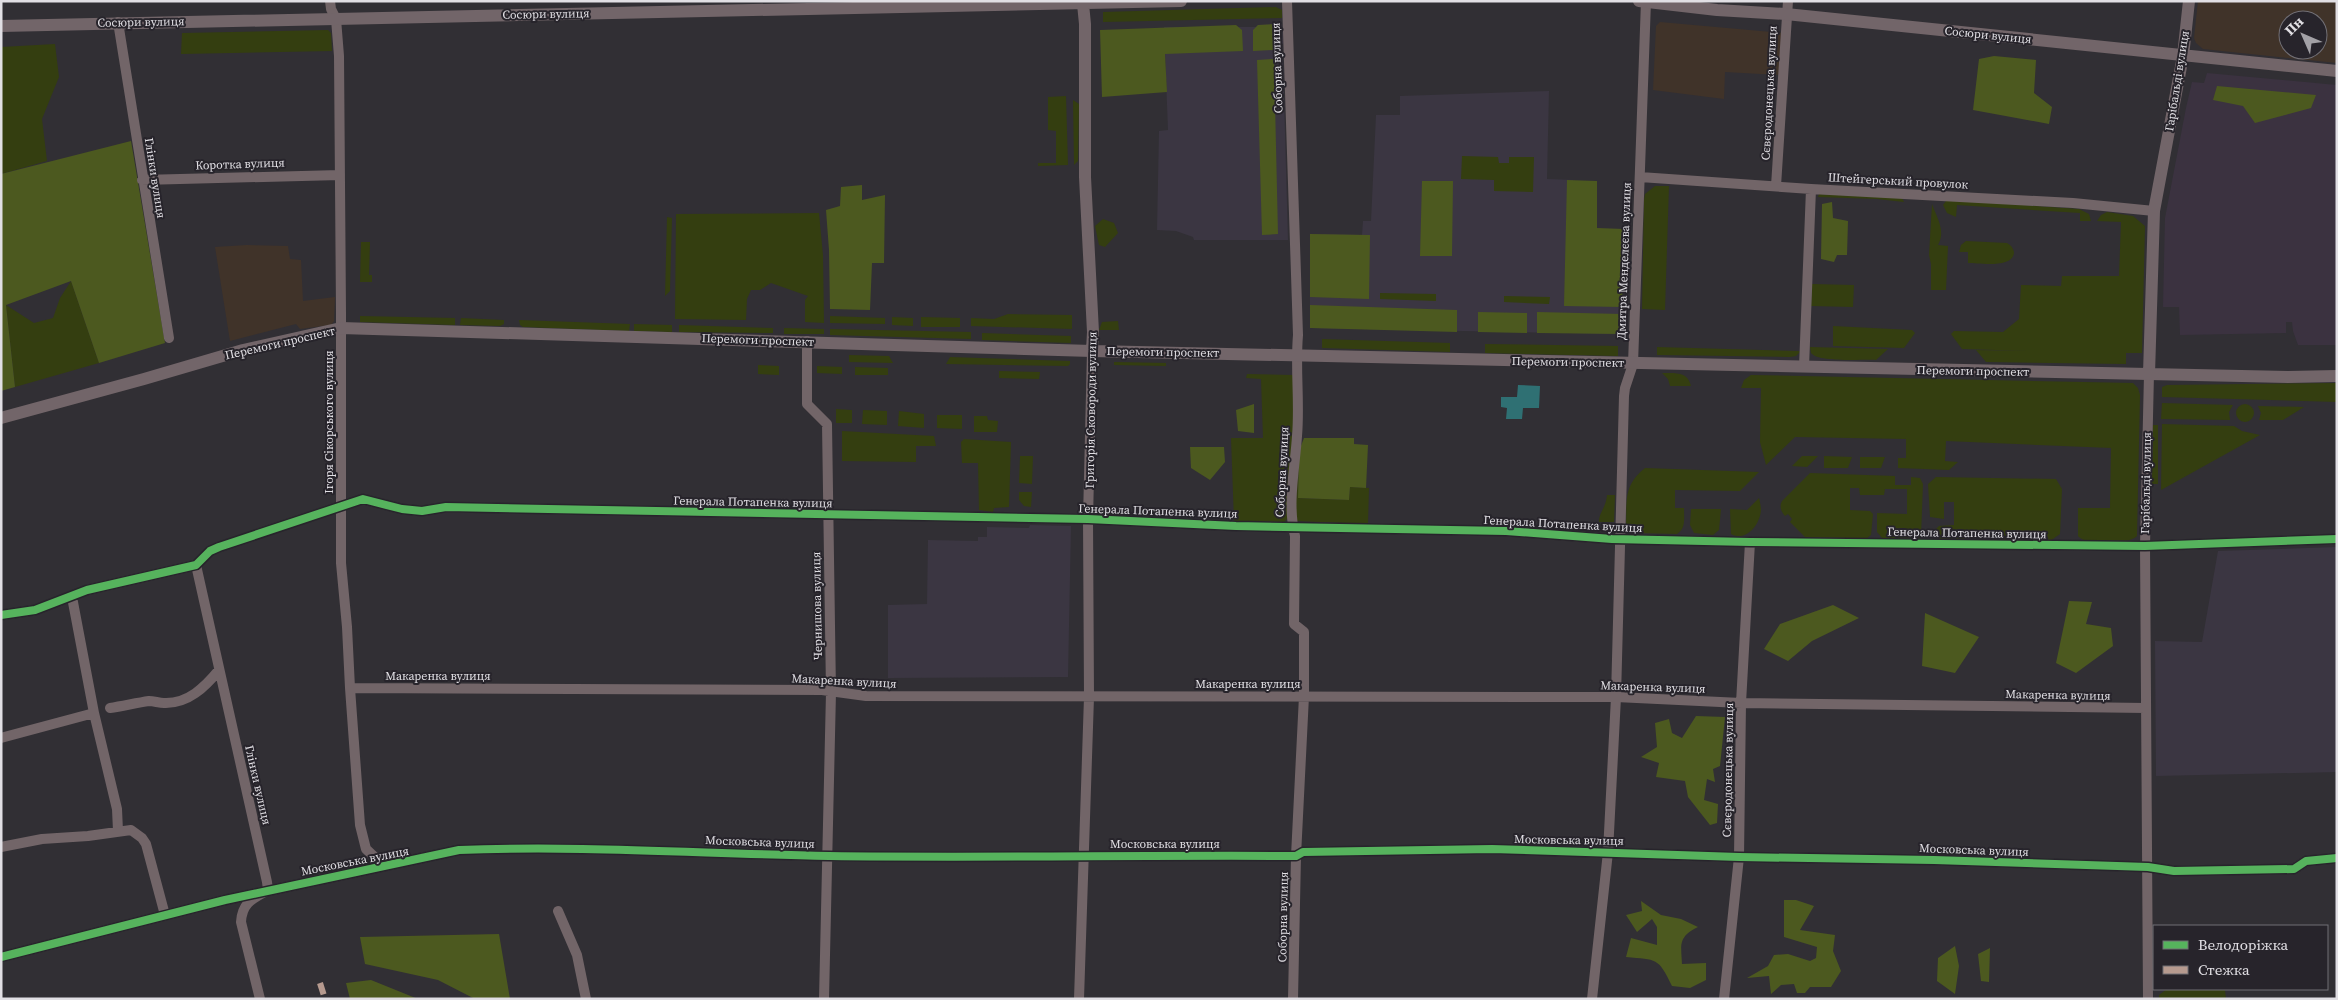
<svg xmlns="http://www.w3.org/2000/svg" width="2338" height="1000" font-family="'Source Serif 4',serif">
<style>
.commercial{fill:#403329;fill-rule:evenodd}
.built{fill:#3b3642}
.medical{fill:#3b3240}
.green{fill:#343e10}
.forest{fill:#4c591f}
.water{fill:#2f7073}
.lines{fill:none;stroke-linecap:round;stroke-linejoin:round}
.minor{stroke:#726568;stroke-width:10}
.major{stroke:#726569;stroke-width:12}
.quiet{stroke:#b69a8f;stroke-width:6;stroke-dasharray:12 6;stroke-linecap:butt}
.cycleway-casing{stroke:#27242b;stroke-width:11}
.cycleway{stroke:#56b35d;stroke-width:8}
.labels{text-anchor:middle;stroke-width:4;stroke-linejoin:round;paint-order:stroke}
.street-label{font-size:12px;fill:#e1dfe4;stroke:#27242b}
</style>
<rect width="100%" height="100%" fill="#312f34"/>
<!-- commercial -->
<path class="commercial" d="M2198,1H2337V63L2203,49L2196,43L2194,38ZM2288,20H2318V50H2288Z
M1660,22L1783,33L1779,75L1725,72L1724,99L1653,90L1656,26Z
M247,245L288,246L290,259L301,260L303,301L335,297L334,321L331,325L300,329L296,324L230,341L215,247Z"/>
<!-- built -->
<path class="built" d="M1282,24L1283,43L1279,49V56L1283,60L1288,240H1194L1193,237L1176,231L1157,230L1159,131L1168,130L1164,27H1256L1258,25Z
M1549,91L1547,179L1573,180L1622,307L1621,334L1310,328V234L1362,235L1363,221H1371L1376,115H1400V96Z
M1030,525L1071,526L1068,677L888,678V605L927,604L928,540L978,541V537H987V527L1029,528Z
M2337,547V772L2156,776L2155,641L2202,642L2218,551Z"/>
<!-- medical -->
<path class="medical" d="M2207,73L2337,85V345H2298L2293,331L2292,322H2286V333L2180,335L2179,307H2163L2165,218L2186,108L2192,82L2204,83Z"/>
<!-- green -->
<path class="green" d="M1276,7L1282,10V18L1103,22V12Z
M328,30L331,33L332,51L181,54L182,33Z
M55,44L59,77L42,119L47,161L1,174V47Z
M1066,96L1068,165L1038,166V163H1056V131L1048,130V97Z
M1073,100L1079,104L1078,161L1074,165Z
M1462,156L1498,157L1499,163H1509V157H1534L1533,192L1494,191V180L1461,179Z
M1655,186H1669L1665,310L1642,309L1644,200L1645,194Z
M1819,194L1902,198L1904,202L1877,199L1818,197Z
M1952,200L2079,209L2089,214L2091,221H2080V213L1957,205L1956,217L1947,213L1943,205L1946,201Z
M1932,204C1937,218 1946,231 1938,245L1948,246L1946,290H1931V264L1929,255Z
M2107,212L2133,216L2145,226L2142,353H2126V364L1986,362L1976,350L2029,351L1962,349L1951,334L1954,331L2003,332L2019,319L2021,285L2061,286L2062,276H2119L2121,222L2097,221L2101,215Z
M819,213L823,255L824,323L805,322V300L808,296L771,283L760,290H751L747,299L746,320L675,319L676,214Z
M667,217L672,218L670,291L665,296Z
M1103,219L1114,223L1118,233L1105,247L1099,245L1095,226Z
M1966,241L2007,243C2011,245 2013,248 2014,252C2014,269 1979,263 1968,263V252H1959L1961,245Z
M361,242H370L369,275H372V282H360Z
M71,281L99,363L15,387L6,305L34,323L53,318L60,298Z
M1812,284L1854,285L1853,307L1811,306Z
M1380,293L1436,294V301L1380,299Z
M1504,296L1550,297L1549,304L1504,302Z
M1008,314L1072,315V329L971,326V318L994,319Z
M360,316L455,318V325L360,322Z
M830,316L885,318V324L830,323Z
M892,317L913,318V326L892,325Z
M921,317L960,318V327H921Z
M461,318L504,320V324L500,326L460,325Z
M519,320L630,324L629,331L523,327L520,325Z
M1118,321L1119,330H1099L1102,322Z
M634,324L672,325V332L634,331Z
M679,325L773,328V333L679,332Z
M1833,326L1912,330L1915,333L1904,348L1833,346Z
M784,328L824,329V334H784Z
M830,329L971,332V339L830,335Z
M982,333L1071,336V343L982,340Z
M1322,339L1450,343V352L1322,348Z
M1485,344L1618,346V356L1485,353Z
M1657,347L1799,351L1800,352L1796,356L1790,357L1659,355H1657Z
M1810,347L1888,349L1876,360C1863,359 1819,363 1811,353Z
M849,355L889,356L893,363L849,362Z
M950,357L1070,361V364L1068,366L946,364Z
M1114,362L1166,363V366L1114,365Z
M758,365L779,366V375L758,374Z
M817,366L842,367V374L817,373Z
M855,367L888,368V375H855Z
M999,371L1040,372L1039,379L999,378Z
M1662,373C1674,373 1688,371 1691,386H1670L1668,379Z
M1247,374L1293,375L1294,436L1289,517L1283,523L1234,521L1231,438H1263L1261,379L1246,378Z
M1751,375L2133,383L2138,388L2140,395L2137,536C2128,545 2086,546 2078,536V508H2110L2111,448L1946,441L1945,461L1958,462L1949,470L1898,468V458H1906V439L1795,437L1766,465L1760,442L1761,388H1741L1744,380Z
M2337,383V402L2162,397V387L2167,385Z
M2162,403L2233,405L2229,412L2230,420L2161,419Z
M2236 413a9 9 0 1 1 18 0a9 9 0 1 1-18 0Z
M2258,406L2304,407L2283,420H2259L2261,413Z
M836,409L852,410V423H836Z
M863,410L887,411V425L862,424Z
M899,411L924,414V428L898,426Z
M937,415H962V429L937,428Z
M974,416H987L988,420L998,421L997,432H974Z
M2162,424L2234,426L2242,431L2260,435L2161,490Z
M2153,425H2158V484H2152Z
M842,431L934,436L936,446H916V462L842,461Z
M964,439L1011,442L1009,507L994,508L993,512L979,510L978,463H962L961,442Z
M1299,451L1298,498L1349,500L1350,487L1369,488L1368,524L1296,521V464Z
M1020,456H1033L1032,484L1019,483Z
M1802,456H1818L1807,467L1792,466Z
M1824,456L1852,457L1848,468H1824Z
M1860,457H1885L1881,468H1860Z
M1645,468L1759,472L1740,491L1675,490V508H1684C1684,518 1686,529 1677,534L1634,533L1629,531L1626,526C1627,501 1623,486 1645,468Z
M1810,473L1895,476V485H1911V477L1920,478L1923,484L1921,536L1918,539H1883L1877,532V513L1907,514V489H1885L1884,495H1860L1859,488H1850V510L1870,511L1873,514L1871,535L1866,539L1806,538L1790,522L1792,519L1788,514L1785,516C1781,511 1779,507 1782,501Z
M1936,477L2056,479L2062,489L2060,534L2050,541H2016V537H2010L2009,541L1941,540L1936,536L1935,530L1939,526L1954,525V502H1944V519L1930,517L1928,484Z
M1019,492H1032L1031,507L1024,506L1019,500Z
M1607,495H1615L1614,522H1599C1599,512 1606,508 1607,495Z
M1759,498C1760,502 1761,507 1761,510C1760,525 1746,542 1731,534L1730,509L1747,510Z
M1691,509H1721L1719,530L1713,535L1694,533L1690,525Z
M2167,989L2225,990L2226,999H2159V995Z"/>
<!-- forest -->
<path class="forest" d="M1274,24V50L1253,51V30L1258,25Z
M1236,25L1242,30L1243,51L1165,54L1167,92L1102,97L1100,30Z
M1994,56L2036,60L2034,93L2052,107L2049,124L1973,110L1979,59Z
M1274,59L1278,234L1262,235L1257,60Z
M2217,86L2316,95L2311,108L2255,123L2243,106L2213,100Z
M131,141L165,343L99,363L71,281L6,305L15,387L1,391V174Z
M1567,180L1597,181V228L1624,229L1622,307L1564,306Z
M1422,181H1453L1452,256H1420Z
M862,185V200L885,195L884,263H872L870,310L830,309L829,250L826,210L840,206L841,187Z
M1832,202L1833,218L1848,221L1847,255H1837L1834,262L1821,259L1822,204Z
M1310,234L1370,235L1369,299L1310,297Z
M1310,305L1457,310V332L1310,328Z
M1478,312L1527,313V333L1478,332Z
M1537,312L1622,314L1621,334L1537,333Z
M1254,404V433L1238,431L1236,410Z
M1304,438H1354V444L1368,445L1366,488L1350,487L1349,500L1298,498L1299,451Z
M1190,447H1224L1225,462L1210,480L1191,468Z
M2069,601L2092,602L2086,624L2111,628L2113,646L2076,673L2056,663Z
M1833,605L1859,618L1812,641L1788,661L1764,649L1780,624Z
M1925,613L1979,637L1955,673L1922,666Z
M1696,716L1725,717L1720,766L1713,769L1715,782L1707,779L1704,800L1718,804L1717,823L1710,825L1688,797L1685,781L1656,777L1659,763L1641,757L1657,747L1655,723L1669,719L1672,733L1682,738Z
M1784,900H1796L1814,906L1800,930L1835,935L1833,951L1841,971L1831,987H1810L1805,993H1797L1794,984L1781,985L1771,994L1769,976L1747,978L1768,966L1774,955L1788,954L1810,961L1816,958L1817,947L1784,937Z
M1641,901L1661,915L1681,919L1698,927C1678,937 1681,944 1682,964L1706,963V980L1690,988L1672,986C1658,957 1657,960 1626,957L1631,938L1657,945V927L1652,919L1637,932L1626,915L1642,911Z
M499,934L510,999H475L438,980L365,964L360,937Z
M1955,946L1959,966L1955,994L1937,981L1938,958Z
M1990,948L1989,982L1981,981L1978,954Z
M371,980L418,999H350L346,983Z"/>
<!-- water -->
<path class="water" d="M1518,385L1540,386L1539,408H1523L1522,419H1506L1507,408L1501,407V397H1517Z"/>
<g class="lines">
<!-- minor -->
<path class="minor" d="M330,1L331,9L336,19L339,56L341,312V563L347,627L350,688L360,825L366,849L384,866
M1287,1L1298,335C1295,369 1300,402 1297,436C1295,468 1287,504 1295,536L1294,624L1304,632V696L1296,856L1293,999
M118,22L169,338
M1640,177L1811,189L2073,203L2154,211
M142,180L340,175
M1776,186L1788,1
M807,341V404L827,424L831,692L824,999
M1804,367L1811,189
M196,565L267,882L268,890C252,899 242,903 241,922L260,999
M72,597L94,713L117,809L118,831
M1,615L35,610L87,590L196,565L210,551L219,547L363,499L402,509L422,511L446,507L1088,519L1236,526L1506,531L1612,539L1750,542L2145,546L2337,539
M350,688L822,690L866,696L1616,697L1741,703L2146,708
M110,708C123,706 136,703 149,701C154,701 159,703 164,703C188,704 205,687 219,670
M1,738L94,713
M1,847L42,839L88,836L131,830L142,838L146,844L165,915
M558,911L577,955L586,999
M1,957L225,900L459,850C582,845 706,854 829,856C985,858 1141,855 1296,856L1303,852L1492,849L1739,857L1934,860L2148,867L2174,871L2294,869L2306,861L2337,858
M1079,999L1089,697L1088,519L1092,351
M1592,999L1608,852L1616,697L1624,396L1625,388L1633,364L1646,1
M1724,999L1739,857L1741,703L1750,542
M2148,999L2145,546L2149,374"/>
<!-- major -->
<path class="major" d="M1639,1L1717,10L1786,14L2337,71
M1083,4L1085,24V177L1093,332L1092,351
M1,26L1181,1
M2149,374L2154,211L2183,56L2189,1
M1,418L144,379L243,350L341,328L1092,351L2288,377L2337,376"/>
<!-- quiet -->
<path class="quiet" d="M320,983L325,999"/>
<defs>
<path id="cycleway" d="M1,615L35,610L87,590L196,565L210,551L219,547L363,499L402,509L422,511L446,507L1088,519L1236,526L1506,531L1612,539L1750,542L2145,546L2337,539
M1,957L225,900L459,850C582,845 706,854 829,856C985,858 1141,855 1296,856L1303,852L1492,849L1739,857L1934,860L2148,867L2174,871L2294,869L2306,861L2337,858"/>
</defs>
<!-- cycleway casing -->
<use href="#cycleway" class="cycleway-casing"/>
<!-- cycleway -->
<use href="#cycleway" class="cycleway"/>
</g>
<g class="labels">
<!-- street labels -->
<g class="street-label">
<text transform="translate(546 14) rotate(-1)" y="4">Сосюри вулиця</text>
<text transform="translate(141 22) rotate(-1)" y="4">Сосюри вулиця</text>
<text transform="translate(1988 35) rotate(6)" y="4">Сосюри вулиця</text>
<text transform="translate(1277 68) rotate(-92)" y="4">Соборна вулиця</text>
<text transform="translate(2177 81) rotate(-81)" y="4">Гарібальді вулиця</text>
<text transform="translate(1769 93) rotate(-87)" y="4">Сєвєродонецька вулиця</text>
<text transform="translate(240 164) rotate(-2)" y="4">Коротка вулиця</text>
<text transform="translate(155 178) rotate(81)" y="4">Глінки вулиця</text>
<text transform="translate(1898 181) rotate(3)" y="4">Штейгерський провулок</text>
<text transform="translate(1624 261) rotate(-88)" y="4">Дмитра Менделєєва вулиця</text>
<text transform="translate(758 340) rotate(2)" y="4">Перемоги проспект</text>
<text transform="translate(280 343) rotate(-13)" y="4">Перемоги проспект</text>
<text transform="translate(1163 352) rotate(1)" y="4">Перемоги проспект</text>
<text transform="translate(1568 362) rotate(1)" y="4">Перемоги проспект</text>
<text transform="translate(1973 371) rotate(1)" y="4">Перемоги проспект</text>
<text transform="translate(1091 410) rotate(-89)" y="4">Григорія Сковороди вулиця</text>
<text transform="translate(329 422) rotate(-90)" y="4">Ігоря Сікорського вулиця</text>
<text transform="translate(1282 472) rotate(-87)" y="4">Соборна вулиця</text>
<text transform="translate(2146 483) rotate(-89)" y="4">Гарібальді вулиця</text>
<text transform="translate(753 502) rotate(1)" y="4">Генерала Потапенка вулиця</text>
<text transform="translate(1158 511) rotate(2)" y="4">Генерала Потапенка вулиця</text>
<text transform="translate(1563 524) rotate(3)" y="4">Генерала Потапенка вулиця</text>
<text transform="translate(1967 533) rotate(1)" y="4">Генерала Потапенка вулиця</text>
<text transform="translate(817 606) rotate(-91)" y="4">Чернишова вулиця</text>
<text x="438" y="680">Макаренка вулиця</text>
<text transform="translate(844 681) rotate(3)" y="4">Макаренка вулиця</text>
<text x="1248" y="688">Макаренка вулиця</text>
<text transform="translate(1653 687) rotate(2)" y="4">Макаренка вулиця</text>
<text transform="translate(2058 695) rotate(1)" y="4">Макаренка вулиця</text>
<text transform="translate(1728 770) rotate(-89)" y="4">Сєвєродонецька вулиця</text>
<text transform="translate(258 785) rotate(77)" y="4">Глінки вулиця</text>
<text transform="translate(1569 840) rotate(1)" y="4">Московська вулиця</text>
<text transform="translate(760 842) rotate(2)" y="4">Московська вулиця</text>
<text x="1165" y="848">Московська вулиця</text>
<text transform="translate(1974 850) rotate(2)" y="4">Московська вулиця</text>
<text transform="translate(355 861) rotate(-11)" y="4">Московська вулиця</text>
<text transform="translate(1283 917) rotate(-89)" y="4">Соборна вулиця</text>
</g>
</g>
<!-- border -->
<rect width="2338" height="1000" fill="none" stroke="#e1dfe4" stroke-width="5"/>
<!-- legend -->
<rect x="2153" y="925" width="175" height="65" fill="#27242b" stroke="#716f75"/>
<rect x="2163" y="941" width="25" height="8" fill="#56b35d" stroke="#716f75"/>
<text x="2198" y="950" font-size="15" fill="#e1dfe4">Велодоріжка</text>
<rect x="2163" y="966" width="25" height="8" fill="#b69a8f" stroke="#716f75"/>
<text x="2198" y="975" font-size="15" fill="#e1dfe4">Стежка</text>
<!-- north arrow -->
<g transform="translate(2303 35) rotate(315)"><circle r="24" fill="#27242b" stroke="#716f75"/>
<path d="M0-4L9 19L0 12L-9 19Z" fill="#a3a1a6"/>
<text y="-8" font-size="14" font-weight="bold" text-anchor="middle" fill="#e1dfe4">Пн</text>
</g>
</svg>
